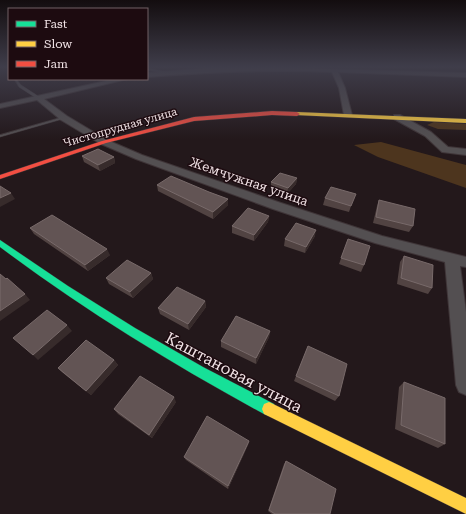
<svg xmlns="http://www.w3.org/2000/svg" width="466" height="514" font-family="'Roboto Serif',serif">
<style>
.green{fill:#4d351e}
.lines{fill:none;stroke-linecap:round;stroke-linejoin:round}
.lane-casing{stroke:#3f3538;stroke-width:1}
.street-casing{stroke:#3f3538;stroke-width:2}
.fast-casing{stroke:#3f3538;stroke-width:1}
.slow-casing{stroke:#3f3538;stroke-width:1}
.jam-casing{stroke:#3f3538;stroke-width:1}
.lane{fill:#534f51;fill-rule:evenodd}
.street{fill:#534f51;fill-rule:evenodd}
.fast{fill:#16e098;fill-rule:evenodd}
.slow{fill:#ffcf43;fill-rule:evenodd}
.jam{fill:#f24e42;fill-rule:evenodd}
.wall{fill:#514342}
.shaded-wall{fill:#372b2b}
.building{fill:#625454;stroke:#786a6a}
.labels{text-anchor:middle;stroke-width:3;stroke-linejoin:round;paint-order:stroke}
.far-street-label{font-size:11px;fill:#f0e2e5;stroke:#1d0b10}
.street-label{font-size:13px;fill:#f0e2e5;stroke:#1d0b10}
.near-street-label{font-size:16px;fill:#f0e2e5;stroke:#1d0b10}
</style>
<rect width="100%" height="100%" fill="#23181b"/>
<!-- green -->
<path class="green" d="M434,122L466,124V130L438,129L427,125Z
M381,142L466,165V188L378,157L354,145Z"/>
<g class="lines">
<defs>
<path id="lane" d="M147,68L167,72L169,73L167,74L147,70Z
M15,80H17L21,85L38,96V98H36L19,87Z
M63,117L66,118L0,137V135Z"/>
<path id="street" d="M256,67L466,73V77L338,72L345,88L352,115L348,117L344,115L339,88L332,72C270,69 209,72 147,77V73L208,68Z
M115,79H127L44,99L67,116L107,140L142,155L281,203L382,236L466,257V267L460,266L466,312V395L459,392L456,385L445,262L375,243L273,209L136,159L101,144L61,120L37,100L0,108V104Z
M394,115H400L431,132L448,147L466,149V155L442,152L425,136L394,119Z"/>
<path id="fast" d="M0,240L68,286L135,328L203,367L274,404L276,409L274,414L269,416L264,414C172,364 84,310 0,247Z"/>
<path id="slow" d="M297,112L466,119V123L295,115L294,114Z
M269,402L466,498V514L264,414L262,409L264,404Z"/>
<path id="jam" d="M272,111L297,112L300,114L297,116L272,115L194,121L106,143L0,179V175L102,141L194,117Z"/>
</defs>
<!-- lane casing -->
<use href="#lane" class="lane-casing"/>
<!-- street casing -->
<use href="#street" class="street-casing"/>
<!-- fast casing -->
<use href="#fast" class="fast-casing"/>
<!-- slow casing -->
<use href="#slow" class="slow-casing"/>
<!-- jam casing -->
<use href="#jam" class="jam-casing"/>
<!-- lane -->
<use href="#lane" class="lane"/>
<!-- street -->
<use href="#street" class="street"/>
<!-- fast -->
<use href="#fast" class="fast"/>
<!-- slow -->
<use href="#slow" class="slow"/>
<!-- jam -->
<use href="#jam" class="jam"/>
</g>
<!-- wall -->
<path class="wall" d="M82,156L114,157L115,163L100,171L84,162Z
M297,178L296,184L287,194L271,188V182Z
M157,185L209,192L228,199V205L213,219L158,191Z
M325,198L353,200L349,212L323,205Z
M379,200L413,226L409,232L373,223L377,206Z
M269,216L268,222L254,241L232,233V226Z
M30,228L110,255L88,271L34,234Z
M315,236L305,253L284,246L285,239Z
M348,239L364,265L361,272L339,264Z
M404,256L432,288L428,294L397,284L400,262Z
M151,273L153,279L133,298L109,284L106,278Z
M205,301L206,307L189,330L160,314L158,308Z
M270,331L269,337L256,364L221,347V341Z
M308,346L339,396L335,401L294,381Z
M114,360L118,365L91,395L63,373L58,368Z
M404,382L445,444L438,448L395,429L399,387Z
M176,402L152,438L118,414L114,409Z
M249,441L248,445L228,489L186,460L184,457Z
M286,461L330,514H272L268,511L284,464Z"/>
<!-- shaded-wall -->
<path class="shaded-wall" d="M114,157L115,163L100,171L98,165Z
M297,178L296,184L287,194L288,188Z
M11,193L15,199L0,207V198Z
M228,199V205L213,219V212Z
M269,216L268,222L254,241V235Z
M316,230L315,236L305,253L306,247Z
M107,249L110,255L88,271L85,265Z
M151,273L153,279L133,298L130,292Z
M25,294L30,300L0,321V311Z
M205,301L206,307L189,330L188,324Z
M67,325L72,331L38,360L33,355Z
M270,331L269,337L256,364V358Z
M114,360L118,365L91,395L86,391Z
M174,397L176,402L152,438L149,435Z
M249,441L248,445L228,489V486Z"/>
<!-- building -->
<path class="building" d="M98,149L114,157L98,165L82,156Z
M280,173L297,178L288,188L271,182Z
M171,176L209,192L228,199L213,212L157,185Z
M0,186L11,193L0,198Z
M331,187L356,194L351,206L325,198Z
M379,200L415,209L413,226L376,217Z
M248,208L269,216L254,235L232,226Z
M52,215L107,249L85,265L30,228Z
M296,223L316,230L306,247L285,239Z
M348,239L370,246L364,265L341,258Z
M404,256L433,265L432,288L401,278Z
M127,260L151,273L130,292L106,278Z
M0,274L6,279L7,278L25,294L0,311Z
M177,287L205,301L188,324L158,308Z
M47,310L67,325L33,355L13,338Z
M236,316L270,331L256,358L221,341Z
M86,340L114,360L86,391L58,368Z
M308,346L347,364L339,396L296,376Z
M140,376L174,397L149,435L114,409Z
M404,382L445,398V444L401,425Z
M207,416L249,441L228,486L184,457Z
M286,461L336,489L330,514H275L269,510Z"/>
<!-- sky -->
<linearGradient id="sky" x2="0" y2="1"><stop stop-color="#130d0f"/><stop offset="0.48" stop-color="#3f3d4a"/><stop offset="1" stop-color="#3f3d4a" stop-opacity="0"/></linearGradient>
<rect width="466" height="139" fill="url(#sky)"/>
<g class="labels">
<!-- far-street labels -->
<g class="far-street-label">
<text transform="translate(120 127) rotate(-16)" y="4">Чистопрудная улица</text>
</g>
<!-- street labels -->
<g class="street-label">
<text transform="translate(249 181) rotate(19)" y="5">Жемчужная улица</text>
</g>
<!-- near-street labels -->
<g class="near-street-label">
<text transform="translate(234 372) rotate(28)" y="6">Каштановая улица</text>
</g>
</g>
<!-- legend -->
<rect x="8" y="8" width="140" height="72" fill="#1d0b10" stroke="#716165"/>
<rect x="16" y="21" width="20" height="6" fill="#16e098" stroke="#716165"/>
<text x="44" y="28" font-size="12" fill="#f0e2e5">Fast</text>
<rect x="16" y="41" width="20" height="6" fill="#ffcf43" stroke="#716165"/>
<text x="44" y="48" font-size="12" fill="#f0e2e5">Slow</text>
<rect x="16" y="61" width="20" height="6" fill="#f24e42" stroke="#716165"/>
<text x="44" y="68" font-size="12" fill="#f0e2e5">Jam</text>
</svg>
